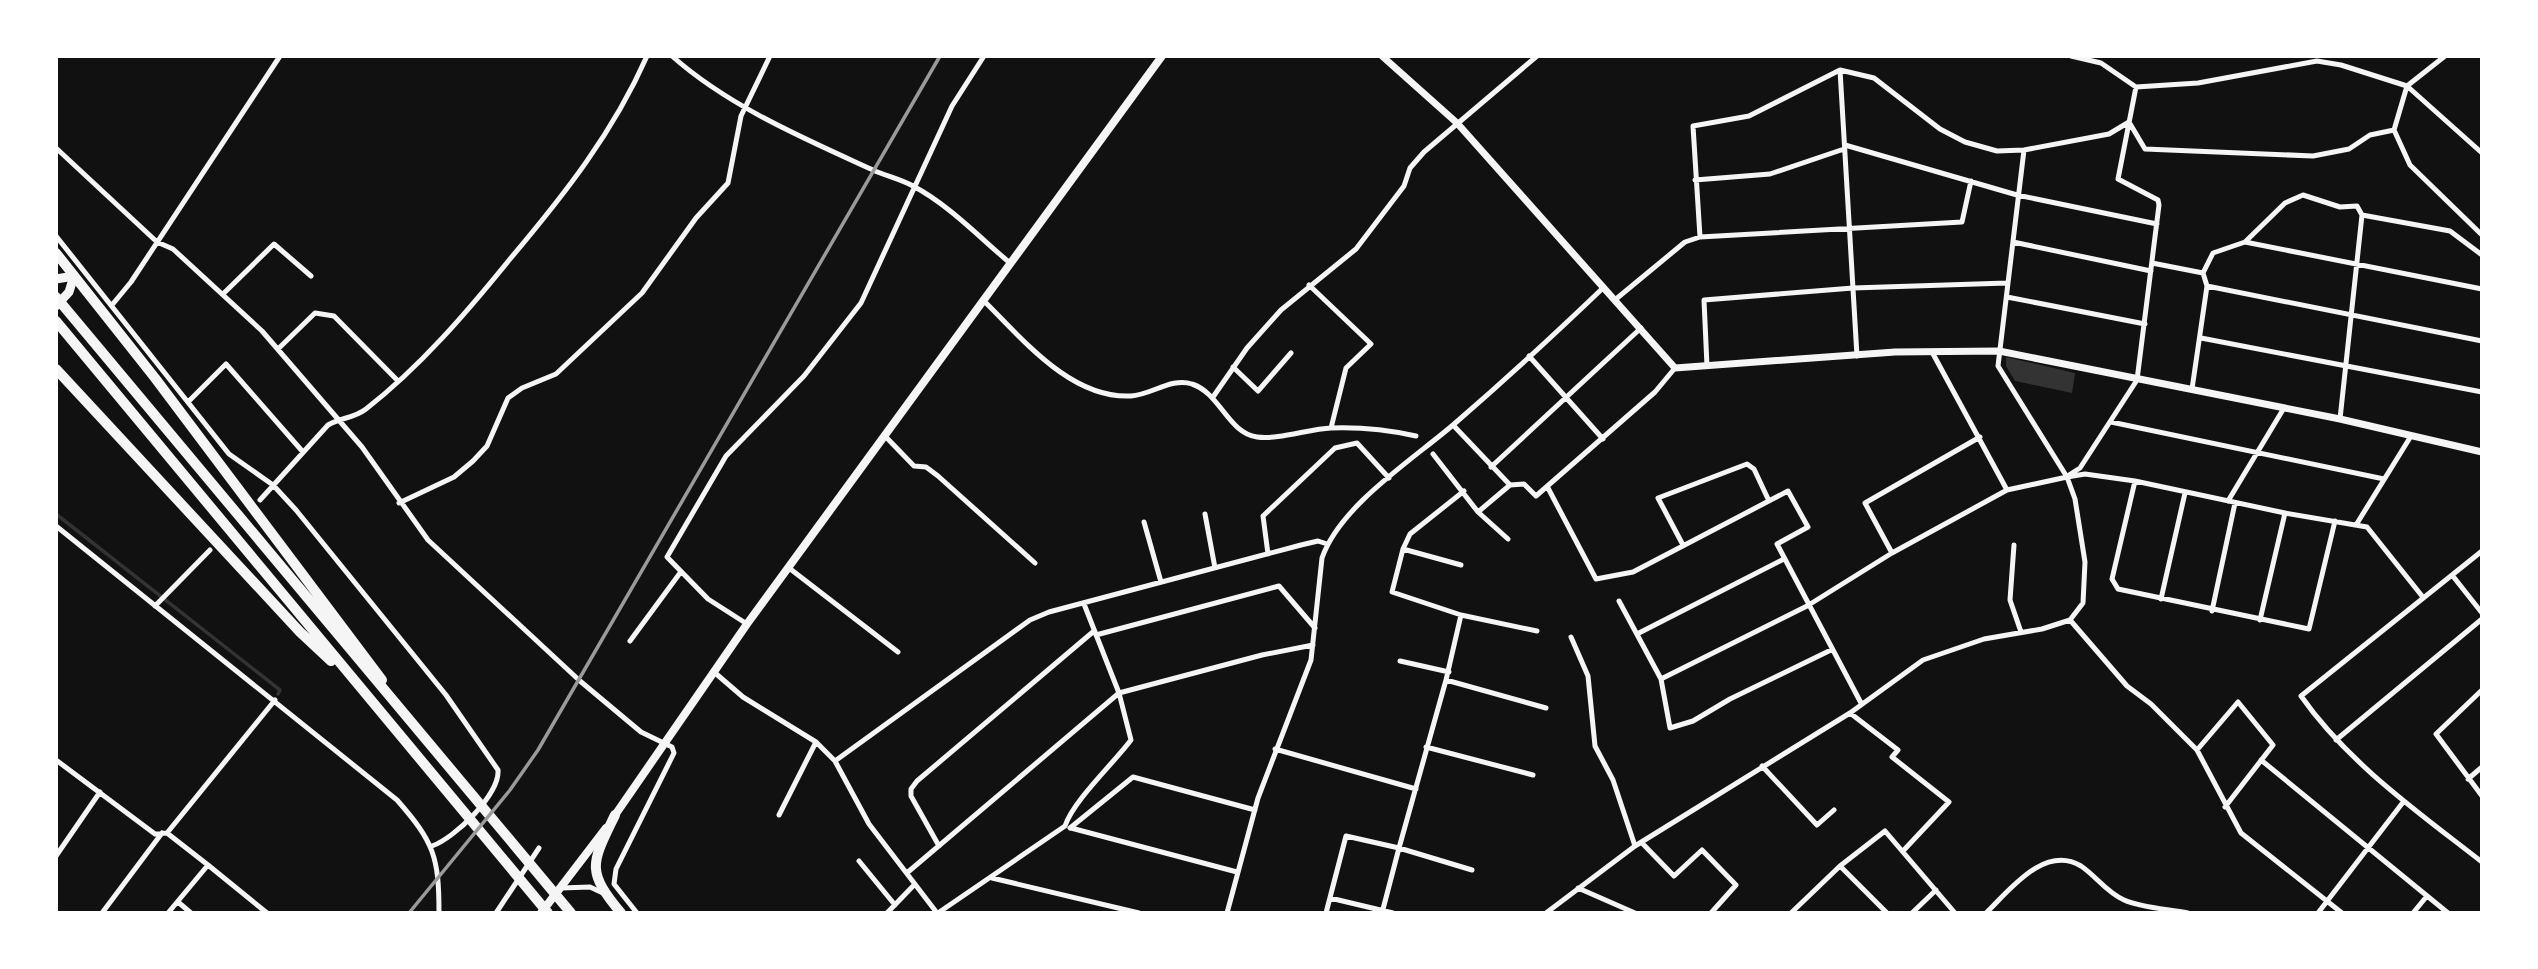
<svg xmlns="http://www.w3.org/2000/svg" width="2538" height="969" font-family="Inter,sans-serif">
<style>
.water{fill:#333}
.lines{fill:none;stroke-linecap:round;stroke-linejoin:round}
.stream{stroke:#333;stroke-width:3.5}
.minor{stroke:#f5f5f5;stroke-width:5}
.tertiary{stroke:#f5f5f5;stroke-width:7}
.secondary{stroke:#f5f5f5;stroke-width:8}
.primary{stroke:#f5f5f5;stroke-width:9}
.trunk{stroke:#f5f5f5;stroke-width:10}
.rail{stroke:#9a9a9a;stroke-width:3.5}
</style>
<rect width="100%" height="100%" fill="#111"/>
<!-- water -->
<path class="water" d="M2006,357L2075,373L2072,393L2015,381L2006,366Z"/>
<g class="lines">
<!-- stream -->
<path class="stream" d="M56,514L280,690L278,694"/>
<!-- minor -->
<path class="minor" d="M672,56C728,106 805,139 873,170C886,176 900,179 913,186C949,205 979,237 1010,263
M2071,56L2101,63L2136,87L2198,83L2317,61L2341,65L2407,86L2482,153
M2445,56L2407,86L2394,130L2410,165L2482,235
M1840,70L1857,356
M2129,122L2145,149L2313,156L2349,149L2370,135L2394,130
M1845,145L2017,195L2157,224
M56,148L157,242L173,249L262,331L362,447L428,540L580,681L641,732L672,747L674,753L616,869L614,884L637,913
M1695,180L1770,174L1844,149
M2362,215L2450,231L2482,255
M56,236L229,454L273,485L296,510L446,695L498,770C500,794 455,838 432,846
M1700,237L1693,126L1749,116L1840,70L1874,78L1940,129L1965,142L1997,151L2024,150L2109,134L2129,122
M2013,242L2151,271
M2245,242L2482,289
M2152,263L2203,273
M1309,285L1371,344L1346,368L1331,428
M2207,286L2482,341
M224,293L274,244L311,276
M2007,297L2145,324
M1616,299L1685,242L1700,237L1962,222L1971,181
M983,300C1022,338 1070,399 1131,396C1151,395 1172,377 1192,384C1220,393 1228,433 1257,437C1278,440 1309,429 1331,428C1359,427 1389,430 1416,436
M112,305L131,282L280,56
M2201,338L2482,392
M278,349L315,313L334,316L397,380
M1932,352L2007,490
M1529,356L1603,439
M1707,366L1704,300L1853,288L2007,283
M1233,367L1258,391L1291,353
M2192,389L2207,286L2203,273L2213,253L2245,242L2285,203L2303,195L2340,207L2357,206L2362,215L2340,419
M1213,397L1247,348L1281,310L1356,249L1404,186L1410,168L1424,152L1537,56
M189,401L226,364L303,452
M2111,422L2384,479
M1453,425L1510,485L1524,484L1536,496L1655,392L1675,368
M884,435L914,466L926,467L938,476L1035,563
M1433,454L1478,512L1508,539
M1491,467L1641,328
M2069,475L2080,468L2137,380L2159,205L2158,200L2118,179L2136,87
M2135,481L2112,579L2118,589L2309,629L2335,521
M1548,488L1596,579L1633,572L1788,491L1808,527L1777,544L1861,703
M1464,491L1410,534L1403,549L1392,592L1461,615L1537,631
M260,500L328,425C341,417 353,419 366,409C420,367 467,312 510,259C564,195 613,133 647,56
M2228,501L2284,408
M399,503L454,477L473,461L487,446L508,398L522,388L556,374L642,293L696,218L728,183L741,116L770,56
M1478,512L1510,485
M1205,514L1215,568
M1144,522L1161,582
M2356,525L2411,436
M56,526L397,800C434,842 439,857 439,913
M1683,545L1658,498L1747,464L1754,469L1769,501
M2014,545L2010,600L2021,632
M1403,549L1461,565
M2482,551L2301,696C2348,763 2418,812 2482,862
M1892,553L1865,503L1980,437
M1268,554L1263,516L1335,448L1357,443L1389,478
M789,568L898,652
M2452,575L2482,613
M2161,599L2185,493
M1619,601L1661,679L1670,728L1693,721L1730,699L1831,650
M155,606L210,550
M2212,611L2235,503
M2070,620L2127,686L2151,704L2197,750L2241,833L2342,913
M2260,620L2285,513
M747,624L708,599L667,557L726,456L804,376L861,303L952,106L984,56
M1637,634L1784,559
M1096,635L1279,586L1315,628
M1571,637L1588,676L1595,746L1613,780L1635,846
M630,641L680,573
M1400,661L1449,672
M714,672L743,697L816,742L835,761L869,824L937,913
M1661,679L1807,606L1892,553L2007,490L2067,477L2085,474L2135,481L2285,513L2367,527L2422,596
M1446,680L1546,708
M2482,690L2436,734L2482,796
M1850,713L1898,750L1892,757L1949,802L1903,851
M2336,740L2482,619
M1426,747L1533,775
M1275,749L1416,789
M2197,750L2238,702L2273,745L2225,807
M56,760L155,834L167,833L275,700
M2261,760L2448,913
M835,761L1030,620L1049,612L1301,545L1318,541L1327,544
M1762,766L1817,825L1834,810
M2468,779L2482,767
M779,815L816,742
M1070,828L1133,777L1255,810
M1071,828L1237,872
M167,833L208,865
M1642,843L1674,876L1702,850L1736,885L1711,913
M939,846L911,796V789L917,781L1094,631
M56,856L100,792
M859,861L895,905
M1840,866L1887,913
M908,872L1119,693L1262,655L1313,645
M992,878L1139,913
M561,888L590,887L605,894
M1578,888L1635,913
M1330,898L1393,913
M178,902L191,913
M102,913L162,833
M168,913L208,865L267,913
M496,913L539,848
M887,913L915,884
M938,913L1065,826C1074,800 1112,765 1131,740L1119,693L1084,604
M1227,913L1258,798L1311,660L1322,558C1340,506 1412,460 1453,425C1505,380 1555,334 1604,287
M1326,913L1346,836L1399,848L1446,680L1461,615
M1382,913L1399,848L1472,870
M1546,913L1635,846L1850,713L1923,660L1984,639L2042,629L2070,620L2083,603L2085,562L2075,499L2067,477L1998,366L2024,150
M1791,913L1840,866L1885,831L1955,913
M1912,913L1936,890
M1986,913C2009,891 2044,844 2081,866C2096,876 2106,892 2124,900C2142,908 2168,909 2188,913
M2318,913L2404,801
M2413,913L2427,896"/>
<!-- tertiary -->
<path class="tertiary" d="M1382,56L1457,123L1675,368L1895,352L1999,351L2340,419L2482,452"/>
<!-- secondary -->
<path class="secondary" d="M613,818L747,624L1162,56
M541,913L606,828"/>
<!-- primary -->
<path class="primary" d="M56,279L74,276L69,292L56,306"/>
<!-- trunk -->
<path class="trunk" d="M56,253L155,378L382,680
M56,297L571,913
M56,321L548,913
M56,369L300,632L331,661
M615,815C592,863 585,870 621,913"/>
<!-- rail -->
<path class="rail" d="M409,913L510,790L538,750L940,56"/>
</g>
<!-- border -->
<rect width="2538" height="969" fill="none" stroke="#ffffff" stroke-width="116"/>
</svg>
